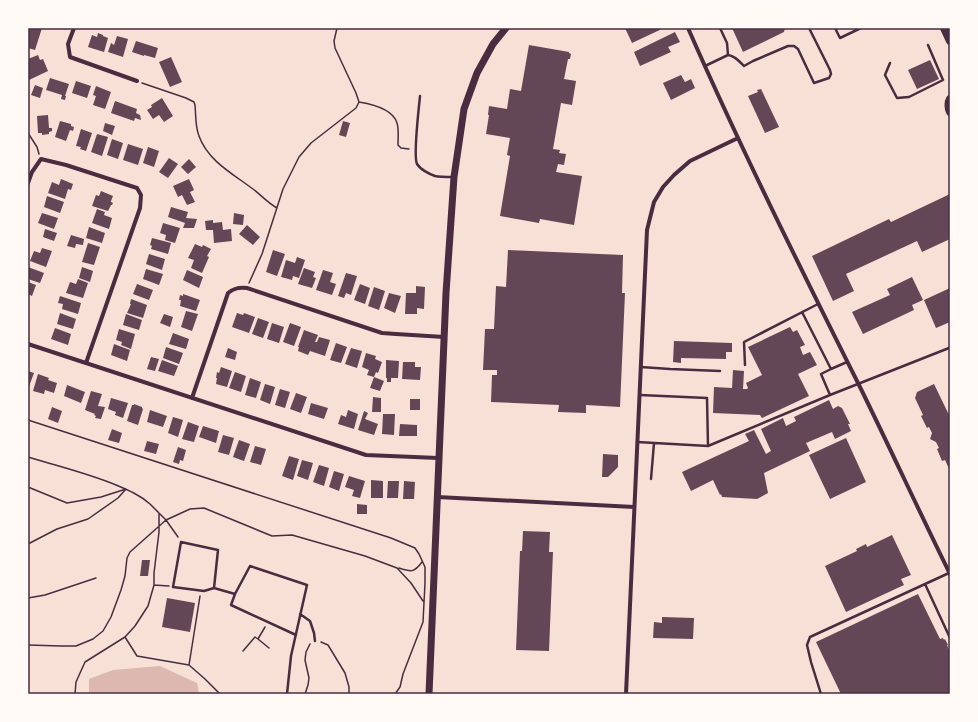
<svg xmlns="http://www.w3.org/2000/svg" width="978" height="722" font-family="Figtree,sans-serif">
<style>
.water{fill:#dcb8b0}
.building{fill:#644757}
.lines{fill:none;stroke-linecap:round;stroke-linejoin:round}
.path{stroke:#4a2c40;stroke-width:1.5}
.service{stroke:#4a2c40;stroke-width:2.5}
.minor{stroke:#4a2c40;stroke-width:4}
.secondary{stroke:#4a2c40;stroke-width:7}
.trunk{stroke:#4a2c40;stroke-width:8}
.neatline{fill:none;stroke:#4a2c40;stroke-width:1.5}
</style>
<rect width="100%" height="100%" fill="#f7e1d7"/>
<!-- water -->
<path class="water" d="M160,666L197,683L199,694H89V679L113,670Z"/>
<!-- building -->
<path class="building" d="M29,28H42L35,50L28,48Z
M625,28H664L632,43Z
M732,28H785L784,32L743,52Z
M675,32L680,42L668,47L671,52L640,66L634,52Z
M98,33L103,35V36L108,38L104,52L88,47L92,35L97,37Z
M117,36L128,39L123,57L108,52L111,43L114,45Z
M136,41L158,48L155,58L144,55V56L132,52Z
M529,45L569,52V53L571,54L570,59H568L564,79L576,81L572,105L561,103L553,149L560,150L559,153L566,154L564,165L558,164L556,172L582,176L574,225L540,219L539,223L500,216L510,156L507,155L510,138L486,134L489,115H488L489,106L507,109L510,89L521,91Z
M38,55L40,60L43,59L48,71L29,80L28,78V59Z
M171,57L182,82L170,87L159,62Z
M930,60L939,79L917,89L908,70Z
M681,75L685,82L691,79L695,88L671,100L663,83Z
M50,78L69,84L65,96H66L65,100L61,99L62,95L46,90Z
M76,81L91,86L87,98L72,93Z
M35,85L43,88L40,98L31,95Z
M96,86L111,92L105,109L93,105L96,96L93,95Z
M761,89L779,127L765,133L748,96L758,92L757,90Z
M162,98L173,116L164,122L159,115L153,119L147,110L152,107L151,105Z
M115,101L137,109L136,113L140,115L141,120L135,118L134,121L111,113Z
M48,115L49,128H52V131L49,132V134L42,135V133H38L37,116Z
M60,121L71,124V126L74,127L73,131L70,130L66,141L55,137Z
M343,121L350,123L346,137L339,135Z
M105,123L115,126L112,135L103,131Z
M81,129L92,133L86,151L80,149L81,147L76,146Z
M97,134L108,137L102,156L91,152Z
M112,139L123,143L118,159L107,155Z
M128,144L143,149L138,165L123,160Z
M148,147L159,151L154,167L143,163Z
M169,158L178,164L168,178L159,172Z
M189,159L196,167L188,174L181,167Z
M61,179L73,184L71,190L68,189L65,199L48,193L52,182L59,185Z
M189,179L194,190L190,192L195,202L187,205L182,195L178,197L173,186Z
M101,191L113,196L111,201V202L113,203L112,205H111L108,211L92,206L96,195L99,196Z
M950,194V239L922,252L917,241L846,274L854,291L833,301L812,256L889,219L891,222Z
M47,196L64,202L60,213L44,207Z
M171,207L188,212L186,218L197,219L194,228H183L185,223L168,217Z
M97,209L105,212L104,215L112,218L109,229L92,223Z
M42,213L58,218L54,229L38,223Z
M234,213L244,215L243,225L233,224Z
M213,220V223L222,222L223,230L231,229L232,241L214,243L213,230H206L205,221Z
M163,223L180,228L175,243L165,240L166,235L160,233Z
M247,225L260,237L253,245L239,234Z
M89,227L105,233L102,243L86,238Z
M45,229L57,233L54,241L43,237Z
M71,235L84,239L83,245L76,244L75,248L67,246Z
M152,238L171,243L168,254L151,249L152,246L150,245Z
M88,243L100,247L94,265L82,262Z
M195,244L202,247L203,245L211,249L207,256L209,257L202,273L191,268L194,260L188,258Z
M42,248L52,251L46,267L30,261L34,251L40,253Z
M273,250L285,254L277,276L266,272Z
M508,250L623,255L622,293H625L620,407L586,405V413L558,412L559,405L491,402L492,375H497V370H483L485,329H494L496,286L506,287Z
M149,254L165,259L162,270L146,264Z
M297,257L305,260L299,278L293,276L292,280L281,277L286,260L295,263Z
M28,267L44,273L40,283L28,279Z
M82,267L93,271L90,282L79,278Z
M304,268L315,272L313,277L316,278L312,288L298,284Z
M146,269L163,274L159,285L143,279Z
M187,270L203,277L199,288L183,280Z
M323,270L333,273L330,282L336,284L332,295L316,290Z
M346,273L357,276L351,295L346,293L344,298L338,296Z
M912,277L923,300L912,305L914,310L863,334L852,312L890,295L887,289Z
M78,279L88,283L83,298L66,293L70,282L76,284Z
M28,282L36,285L32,296L28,294Z
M137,284L153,290L149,300L133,294Z
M360,284L370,288L365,304L354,300Z
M416,286L425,287L424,309L417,308V314H405L406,293H416Z
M374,287L385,291L379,310L368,306Z
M950,288V322L936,328L924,300Z
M389,293L401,296L395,313L384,308Z
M183,294L200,300L196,311L180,306L181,300H179L180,295L183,296Z
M60,296L81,303L78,314L62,309L63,304L58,303Z
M131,299L147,305L143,318L127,313L131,304H130Z
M186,311L198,314L192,331L181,327Z
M60,313L76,319L73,329L57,324Z
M237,313L243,315L244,313L255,317L249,333L232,327Z
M126,314L142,320L139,330L123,325Z
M164,314L173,317L170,327L160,323Z
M258,318L269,322L263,338L252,334Z
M272,323L284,327L279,343L267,339Z
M290,323L301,327L294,346L283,342Z
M790,327L793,332L797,330L805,345L800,347L803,355L810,352L817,365L798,374L809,396L762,418L760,415L713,413L714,387L732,388L733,370L744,371L743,389H747L748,388L746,383L762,375L748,347Z
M55,328L71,334L68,345L51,339Z
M119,329L135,334L131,349L121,345L122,342L116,340Z
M304,330L318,335L315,342H317L319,337L330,340L325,356L310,351L308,355L298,351L299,347H298Z
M173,333L189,339L186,349L169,344Z
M674,341L732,343V352H726V359L681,358V363L673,362Z
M336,343L347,347L341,363L330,360Z
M114,344L130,350L127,361L111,355Z
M166,347L183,353L179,364L163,358Z
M228,348L237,352L235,360L225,357Z
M351,348L362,351L357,368L345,364Z
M366,353L376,356L375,359L382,362L378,373L376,372L374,377L367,375L369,370L362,367Z
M151,357L159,359L155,371L147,369Z
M162,360L178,366L174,376L158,371Z
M386,360L399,361L398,378H391V382H387V378H386Z
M403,362H415V367H421L420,380L402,379Z
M221,367L232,371L227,387L216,384L217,378H216L217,372L219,373Z
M28,371L34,373L28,389Z
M235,372L246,376L241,392L229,388Z
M38,374L49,378L48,380L57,383L54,393L45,390L44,394L33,391Z
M374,377L384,381L380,391L370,388Z
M250,378L261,382L256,398L245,395Z
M265,384L275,387L270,404L260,400Z
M934,384L950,417V471L945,460L942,461L937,449L939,448L936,442L930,439L932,433L929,427L927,428L921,416L923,415L915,398L917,392Z
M67,385L85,392L81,403L64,396Z
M280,389L290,392L285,408L275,405Z
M91,391L102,394L98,406L105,407L101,419L95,418L96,416L94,415L95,414L85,410Z
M296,393L307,397L301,413L290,409Z
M373,397L381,398V412H372Z
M111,398L128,403L123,418L115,415L116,412L108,409Z
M410,399H420V410H410Z
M829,400L833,409L838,406L842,408L850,424H848L851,431L835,439L832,432L806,443L810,451L764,473L768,493L757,499L722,497L721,494L720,495L713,480L691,491L682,472L749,441L745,434L754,430L766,454L771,451L761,429L783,418L786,426L796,421L794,417Z
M311,403L328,408L324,419L308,414Z
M134,404L142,407V408L143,409L138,425L127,421L132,405H134Z
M52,407L62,411L58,423L48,419Z
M150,410L167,416L163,427L147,422Z
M348,410L358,414L354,429L338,424L341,415L346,417Z
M364,411L368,413L365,419L378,424L374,435L358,430Z
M383,414H395L394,435L382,434Z
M173,417L183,420L178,437L168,433Z
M188,422L199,426L194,442L182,439Z
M400,424L417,425V436H399Z
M203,426L219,431L216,443L199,437Z
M112,429L122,433L119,443L108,440Z
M223,435L234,438L229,455L218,452Z
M846,438L866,482L830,499L809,455Z
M239,440L250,444L244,461L233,457Z
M147,441L159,444L156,454L144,451Z
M255,446L266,449L261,465L250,462Z
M178,447L186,450L183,461L180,460L179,464L173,462Z
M603,454L618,455V467L608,477H602Z
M289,456L299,459L293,480L282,476Z
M302,460L313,463L308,480L297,476Z
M319,465L329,468L324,486L313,482Z
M334,471L344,474L339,491L329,487Z
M349,476L365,481L360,498L352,496L354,490L345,487Z
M371,480L383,481V498H371Z
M388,481H399L398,498H387Z
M404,481L415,482L414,499H403Z
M357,504L367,505V514H357Z
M523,531L550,532L549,552H553L549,651L516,650L520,551H522Z
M892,535L911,575L901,579L904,585L846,612L825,566L857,551L856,549L866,544L867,547Z
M142,560H150L148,576H140Z
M918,594L940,639L943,638L944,640L945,639L948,645H947L950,652V694H841L816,642Z
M167,598L195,603L190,632L162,627Z
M662,617L694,618L693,639L653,638L654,622L662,623Z"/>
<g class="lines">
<!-- path -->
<path class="path" d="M142,83L186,98L194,102L195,105C196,115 195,126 199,136C208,161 233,174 253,189C261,195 268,203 277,208
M359,102C371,104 393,109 397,123C399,129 398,138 398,145L401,148L409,149
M28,133L37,147L39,154
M249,283L262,254L283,189L299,157L311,143L356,108L359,102L356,93L335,48L334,41L337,28
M28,420L391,538L415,548L419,554L425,567V583L423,622L403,674L400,687L395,694
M28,457C57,466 87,473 116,485C128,490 140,495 150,504C153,507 156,510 159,513V532L154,573V585L148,606L135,626L125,637L85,662L76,682L75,694
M28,487L67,503L101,497L126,489
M160,514L166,520L178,537
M28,544L57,529L88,519L118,498L126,489
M399,568C411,572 414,573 422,562
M154,585L169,586
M28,598L45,595L96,578
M265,627L258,639L269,648
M125,637L137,656L189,665L205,679L220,694
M321,642L328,645L345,673L349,687V694
M28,645L61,646H76L93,639L103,631L111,617L121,590L125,576L127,558L130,552L166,520L190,509L204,508L272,536L292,535L365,556L397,568L411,583L423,601
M243,651L255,637L258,639
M189,665L200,596
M305,694L308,685L309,678L305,660L306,652L310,644"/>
<!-- service -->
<path class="service" d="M720,28L727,43L728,55
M835,28L840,38L861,28
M890,63L885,75L897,98L909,97L943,80L928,45
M705,66L728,55C735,56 739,61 744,66L753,61L788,46H794L798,49L814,83L829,78L831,74L830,70L809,28
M420,96C419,107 413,156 417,164C420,169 429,174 435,176C440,177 447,177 453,177
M802,312L831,369L847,362
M745,365L744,342L818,304
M641,367L670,369L720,371
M640,395L707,398L708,446
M830,395L821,374L831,369
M637,442L708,446L830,395L949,348
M651,479L654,443
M925,584L950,638
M214,588L218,550L181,542L173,587L204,591L214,588L235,594
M300,614L310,621L314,633L315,641
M287,694L291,656L307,585L250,566L235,594L231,605L296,635
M821,694L811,662L807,645L810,637L949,573"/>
<!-- minor -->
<path class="minor" d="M74,28L68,44L70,57L137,81
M688,28C741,149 800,267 859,385C890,448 919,511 950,574
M28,183L32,172L41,159L66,165L137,188L141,195L140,208L86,363
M28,344L366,455L438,458
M192,398L228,293C234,288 239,287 247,288L382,333L396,334L444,337
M437,497L634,507
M626,694L647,230L654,202L663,187L674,175L690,161L738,138"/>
<!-- secondary -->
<path class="secondary" d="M429,694L446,293L454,177L464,109L477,73L493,44L506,28"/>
<!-- trunk -->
<path class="trunk" d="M944,28L950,41
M950,99C948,102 948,109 950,112"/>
</g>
<!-- border -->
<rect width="978" height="722" fill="none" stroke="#fffaf5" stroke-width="58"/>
<rect x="29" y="29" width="920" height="664" class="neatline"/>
</svg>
